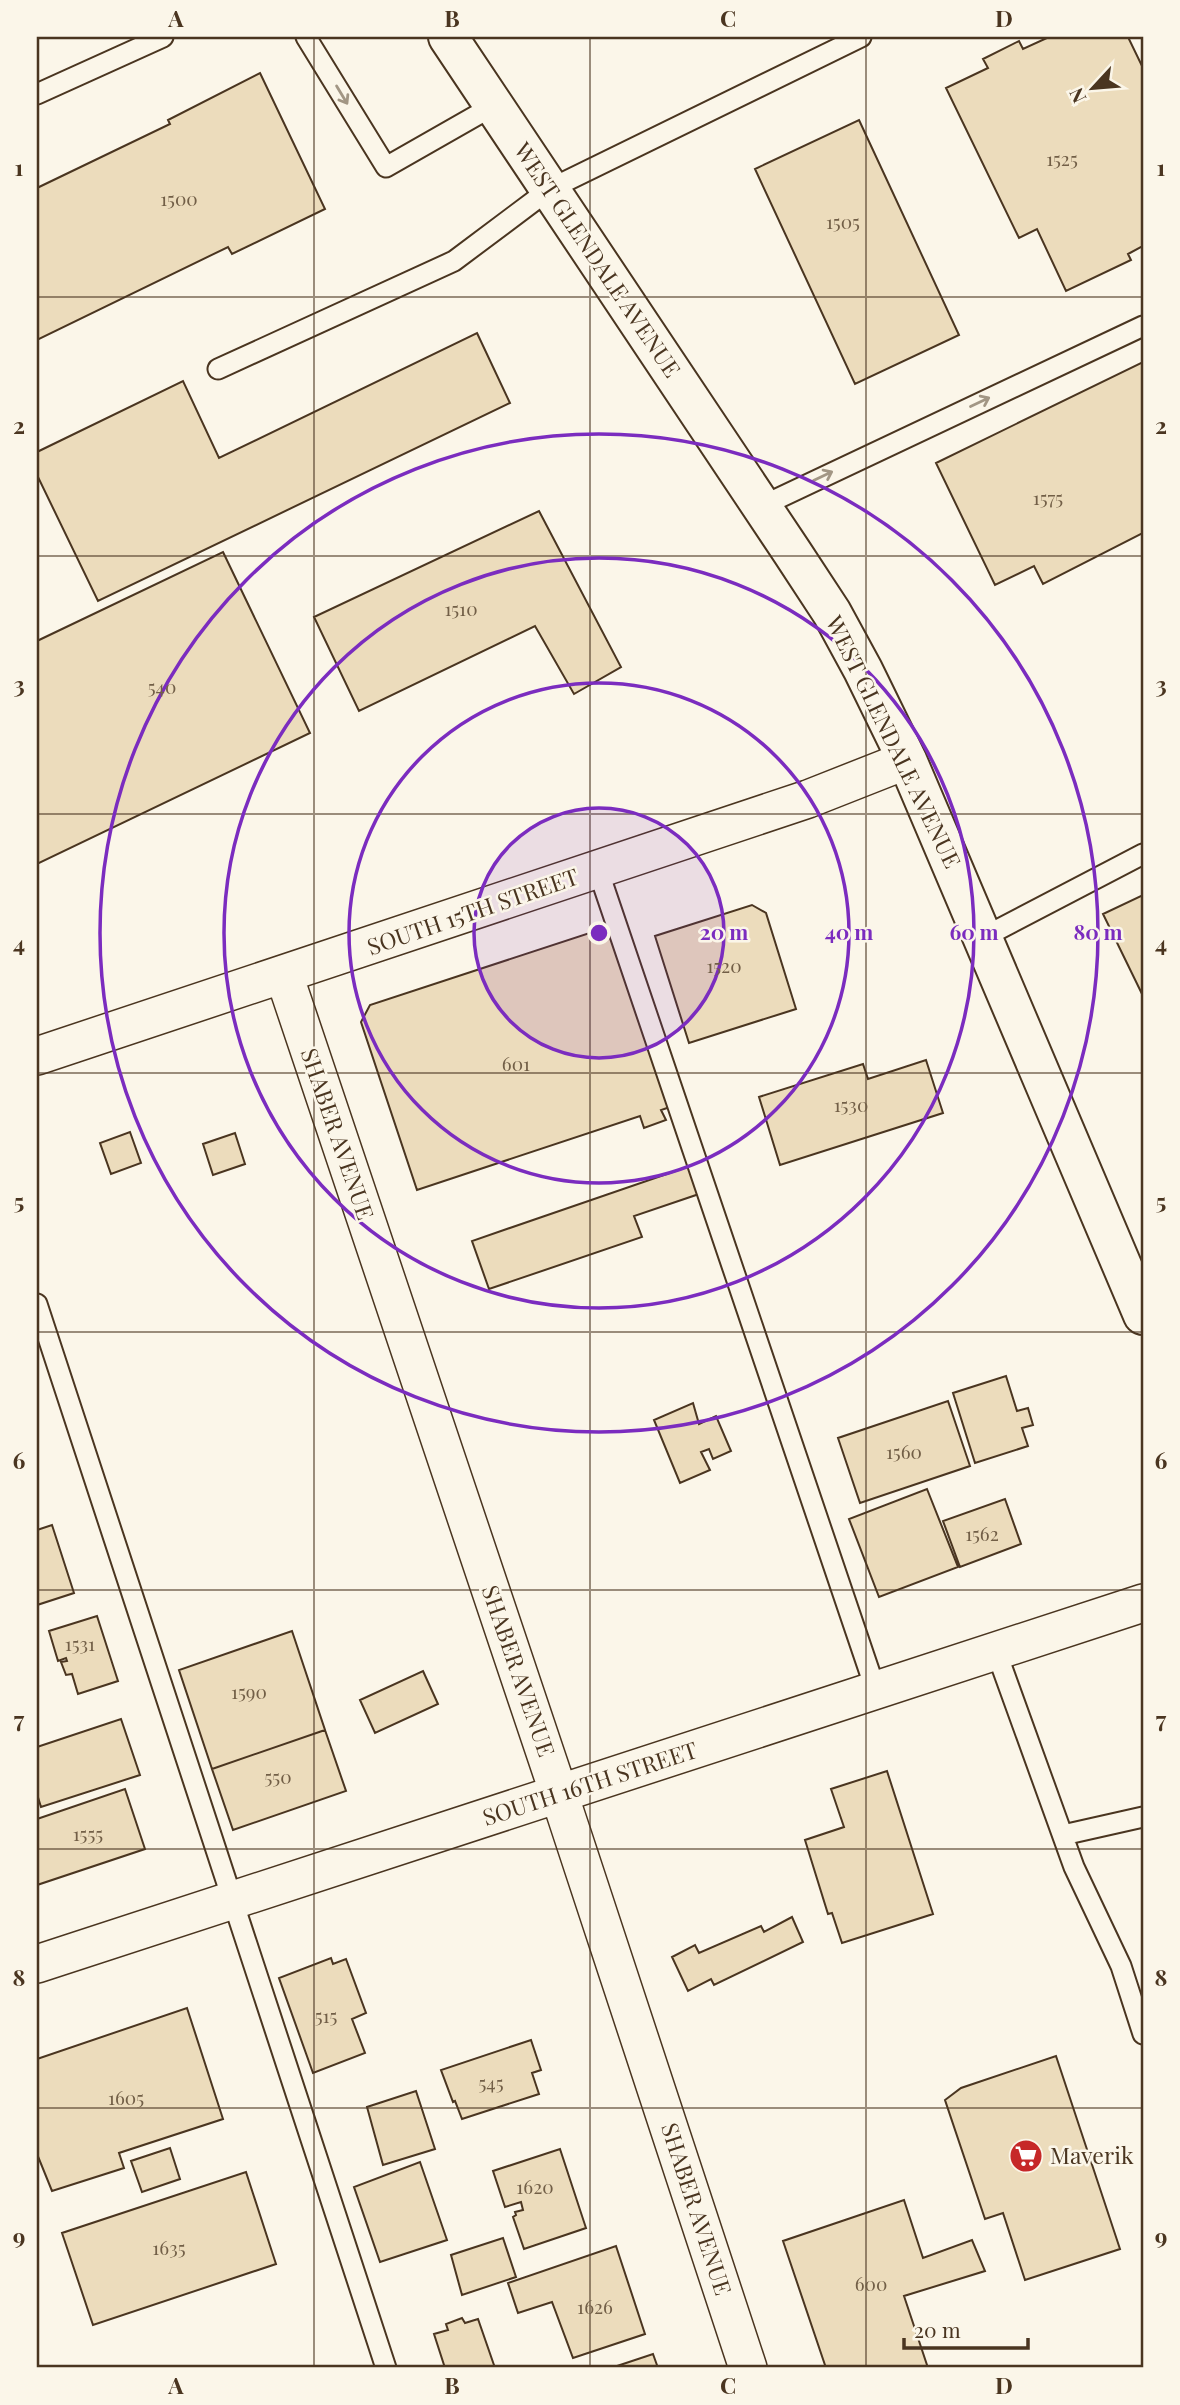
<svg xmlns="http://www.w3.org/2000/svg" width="1180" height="2405" font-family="'Playfair Display',serif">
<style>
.building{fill:#ecdcbc;stroke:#4a3520;stroke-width:2}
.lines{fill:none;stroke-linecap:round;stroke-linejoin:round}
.lane-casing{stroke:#4a3520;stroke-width:23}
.street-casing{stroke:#4a3520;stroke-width:40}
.secondary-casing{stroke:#4a3520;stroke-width:42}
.lane{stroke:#fbf6e9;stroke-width:19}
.street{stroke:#fbf6e9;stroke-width:37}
.secondary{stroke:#fbf6e9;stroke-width:38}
.oneway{stroke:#a29684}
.grid{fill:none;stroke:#4a3520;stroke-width:2;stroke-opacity:0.55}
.ring{fill:none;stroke:#7b2cbf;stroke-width:3.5}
.labels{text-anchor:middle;stroke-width:5;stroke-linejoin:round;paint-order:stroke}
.number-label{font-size:19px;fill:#725f47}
.street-label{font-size:23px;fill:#4a3520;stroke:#fbf6e9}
.poi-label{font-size:23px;fill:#4a3520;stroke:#fbf6e9;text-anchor:start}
.centre{fill:#7b2cbf;stroke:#fbf6e9;stroke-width:3.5}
.ring-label{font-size:21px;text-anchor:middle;font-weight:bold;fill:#7b2cbf;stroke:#fbf6e9;stroke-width:5;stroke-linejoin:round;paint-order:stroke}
.neatline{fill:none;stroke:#4a3520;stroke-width:2.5}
.grid-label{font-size:23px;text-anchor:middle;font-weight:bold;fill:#4a3520}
</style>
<rect width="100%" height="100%" fill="#fbf6e9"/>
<!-- building -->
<path class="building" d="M1049,37H1128L1143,68V246L1128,254L1131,260L1066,291L1037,229L1019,238L946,88L988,68L983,59L1019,41L1023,49Z
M260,73L325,209L232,254L228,247L37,340V188L170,124L168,120Z
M859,120L959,335L855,384L755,169Z
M477,333L510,403L98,601L37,475V452L183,381L219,458Z
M1143,362V533L1043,584L1034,566L995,585L936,463Z
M539,511L621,667L574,694L535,626L359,711L314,617Z
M223,552L310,733L37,864V641Z
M1143,895V996L1103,914Z
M752,905L766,913L796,1009L689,1043L655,936Z
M611,926L670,1107L661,1110L666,1120L644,1128L640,1116L417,1190L361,1022L370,1005Z
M926,1060L943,1113L780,1165L759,1097L863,1064L868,1079Z
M130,1132L141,1163L111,1174L100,1143Z
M235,1133L245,1164L213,1175L203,1144Z
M690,1166L699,1194L634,1216L642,1237L489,1289L472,1241Z
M1006,1376L1017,1411L1028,1408L1033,1425L1022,1428L1028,1446L975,1463L953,1393Z
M948,1401L970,1466L860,1503L838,1438Z
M693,1403L699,1424L716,1416L731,1451L713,1459L709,1449L701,1452L710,1470L680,1483L654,1420Z
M927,1489L958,1567L879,1597L849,1519Z
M1005,1499L1021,1544L960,1567L943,1521Z
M52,1525L74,1593L37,1605V1530Z
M97,1616L118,1681L78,1694L72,1674L66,1675L61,1662L67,1661L66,1658L58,1661L49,1631Z
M292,1631L325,1730L212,1769L179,1670Z
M423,1671L438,1704L375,1733L360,1700Z
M121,1719L140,1775L41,1807L37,1794V1747Z
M325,1730L346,1791L233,1830L212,1769Z
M887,1771L933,1914L842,1943L832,1913L828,1914L805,1840L844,1827L831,1789Z
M125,1789L145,1849L37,1885V1819Z
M792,1917L803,1942L714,1985L711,1979L688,1991L672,1957L695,1945L699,1953L761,1926L764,1932Z
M331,1958L333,1964L346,1959L366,2013L352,2019L365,2053L313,2073L279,1978Z
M187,2008L223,2119L119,2153L124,2168L52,2191L37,2154V2059Z
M531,2040L541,2070L532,2073L539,2094L462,2119L455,2101L453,2102L441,2070Z
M1056,2056L1120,2249L1025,2280L1003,2213L985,2219L945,2100L961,2088Z
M416,2091L435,2149L383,2165L367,2107Z
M170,2148L180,2179L142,2192L131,2161Z
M560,2149L586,2228L524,2249L513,2217L516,2215L515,2212L523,2210L521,2202L505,2207L493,2171Z
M420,2162L447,2240L380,2262L354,2187Z
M246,2172L276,2264L93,2325L62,2233Z
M904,2200L923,2258L972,2240L985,2271L904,2296L928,2368H826L783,2241Z
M503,2238L516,2277L462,2295L451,2255Z
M616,2246L645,2334L573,2358L552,2302L518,2313L508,2283Z
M462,2318L465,2323L478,2319L495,2368H445L434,2334L448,2330L446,2324Z
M653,2354L658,2368H611Z"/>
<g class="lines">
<defs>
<path id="lane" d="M306,37L386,167L493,106
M37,94L163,37
M218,369L454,261L550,189L861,37
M762,506L1143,326
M598,870L876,1691
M984,937L1143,854
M37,1304L386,2368
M996,1651L1074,1867L1121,1966L1143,2034
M1063,1835L1143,1817"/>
<path id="street" d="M284,975L559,1794L748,2368
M37,1056L808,799L907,760
M37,1964L1143,1603"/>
<path id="secondary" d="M448,37L792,552L832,613L863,670L907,760L1143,1315"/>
</defs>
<!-- lane casing -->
<use href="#lane" class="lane-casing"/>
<!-- street casing -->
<use href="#street" class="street-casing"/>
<!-- secondary casing -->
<use href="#secondary" class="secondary-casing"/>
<!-- lane -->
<use href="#lane" class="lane"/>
<!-- street -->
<use href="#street" class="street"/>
<!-- secondary -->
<use href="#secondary" class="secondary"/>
</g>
<!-- one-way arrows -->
<defs><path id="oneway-shaft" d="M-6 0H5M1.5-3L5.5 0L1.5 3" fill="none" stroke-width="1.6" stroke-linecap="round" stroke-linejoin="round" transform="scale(1.75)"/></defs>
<g class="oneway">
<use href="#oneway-shaft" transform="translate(342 95) rotate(59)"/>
<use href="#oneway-shaft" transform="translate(980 402) rotate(-25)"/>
<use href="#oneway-shaft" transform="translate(823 476) rotate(-26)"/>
</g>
<!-- grid -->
<path class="grid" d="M314,37V2368M590,37V2368M866,37V2368M37,297H1143M37,556H1143M37,814H1143M37,1073H1143M37,1332H1143M37,1590H1143M37,1849H1143M37,2108H1143"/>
<!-- distance rings -->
<circle cx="599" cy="933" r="125" fill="#7b2cbf" fill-opacity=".12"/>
<g class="ring">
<circle cx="599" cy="933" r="125"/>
<circle cx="599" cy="933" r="250"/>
<circle cx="599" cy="933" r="375"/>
<circle cx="599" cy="933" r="499"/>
</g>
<!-- icons -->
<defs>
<symbol id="supermarket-disc" viewBox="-11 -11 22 22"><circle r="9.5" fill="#c62828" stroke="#fbf6e9"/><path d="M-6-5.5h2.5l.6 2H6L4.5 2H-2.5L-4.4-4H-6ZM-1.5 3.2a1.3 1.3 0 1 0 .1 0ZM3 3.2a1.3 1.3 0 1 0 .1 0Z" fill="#fff"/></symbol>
</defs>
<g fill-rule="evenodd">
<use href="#supermarket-disc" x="1007" y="2137" width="38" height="38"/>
</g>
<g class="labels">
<!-- number labels -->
<g class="number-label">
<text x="1062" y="166">1525</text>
<text x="179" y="206">1500</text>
<text x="843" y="229">1505</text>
<text x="1048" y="505">1575</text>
<text x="461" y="616">1510</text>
<text x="162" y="694">540</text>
<text x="724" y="973">1520</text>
<text x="516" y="1071">601</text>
<text x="851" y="1112">1530</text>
<text x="904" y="1459">1560</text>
<text x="982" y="1541">1562</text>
<text x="80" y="1651">1531</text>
<text x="249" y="1699">1590</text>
<text x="278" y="1784">550</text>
<text x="88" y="1841">1555</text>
<text x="326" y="2023">515</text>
<text x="491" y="2090">545</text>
<text x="126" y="2105">1605</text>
<text x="535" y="2194">1620</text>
<text x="169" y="2255">1635</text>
<text x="871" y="2291">600</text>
<text x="595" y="2314">1626</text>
</g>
<!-- street labels -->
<g class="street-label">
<text transform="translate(597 260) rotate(56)" y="8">WEST GLENDALE AVENUE</text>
<text transform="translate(893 742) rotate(64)" y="8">WEST GLENDALE AVENUE</text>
<text transform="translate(473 912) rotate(-19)" y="8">SOUTH 15TH STREET</text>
<text transform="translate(337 1134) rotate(71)" y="8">SHABER AVENUE</text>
<text transform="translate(518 1671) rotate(71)" y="8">SHABER AVENUE</text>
<text transform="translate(590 1784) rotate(-18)" y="8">SOUTH 16TH STREET</text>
<text transform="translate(696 2209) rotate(72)" y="8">SHABER AVENUE</text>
</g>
<!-- poi labels -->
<g class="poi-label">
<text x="1050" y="2164">Maverik</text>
</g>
</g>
<circle cx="599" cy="933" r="10" class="centre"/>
<g class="ring-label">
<text x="724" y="940">20 m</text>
<text x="849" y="940">40 m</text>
<text x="974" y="940">60 m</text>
<text x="1098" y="940">80 m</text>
</g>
<!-- border -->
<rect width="1180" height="2405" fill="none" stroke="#fbf6e9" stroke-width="77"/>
<!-- north arrow -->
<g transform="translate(1093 88) rotate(244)" stroke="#fbf6e9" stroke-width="5" paint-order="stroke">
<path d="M0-5L12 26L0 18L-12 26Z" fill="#4a3520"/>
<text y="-10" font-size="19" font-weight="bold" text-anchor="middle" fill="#4a3520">N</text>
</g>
<!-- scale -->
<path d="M904 2338v10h124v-10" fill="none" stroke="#4a3520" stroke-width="3.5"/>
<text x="914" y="2338" font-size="21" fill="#4a3520" stroke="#fbf6e9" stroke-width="5" paint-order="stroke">20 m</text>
<rect x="38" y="38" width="1104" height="2328" class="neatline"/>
<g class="grid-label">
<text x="176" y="27">A</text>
<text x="452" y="27">B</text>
<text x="728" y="27">C</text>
<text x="1004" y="27">D</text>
<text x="19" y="176">1</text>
<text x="1161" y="176">1</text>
<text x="19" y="434">2</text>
<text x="1161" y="434">2</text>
<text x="19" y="693">3</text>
<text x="1161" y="693">3</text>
<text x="19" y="952">4</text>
<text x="1161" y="952">4</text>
<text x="19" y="1210">5</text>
<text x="1161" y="1210">5</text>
<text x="19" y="1469">6</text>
<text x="1161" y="1469">6</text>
<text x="19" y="1728">7</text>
<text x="1161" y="1728">7</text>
<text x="19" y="1986">8</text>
<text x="1161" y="1986">8</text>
<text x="19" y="2245">9</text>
<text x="1161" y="2245">9</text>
<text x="176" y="2394">A</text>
<text x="452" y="2394">B</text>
<text x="728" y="2394">C</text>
<text x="1004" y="2394">D</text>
</g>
</svg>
